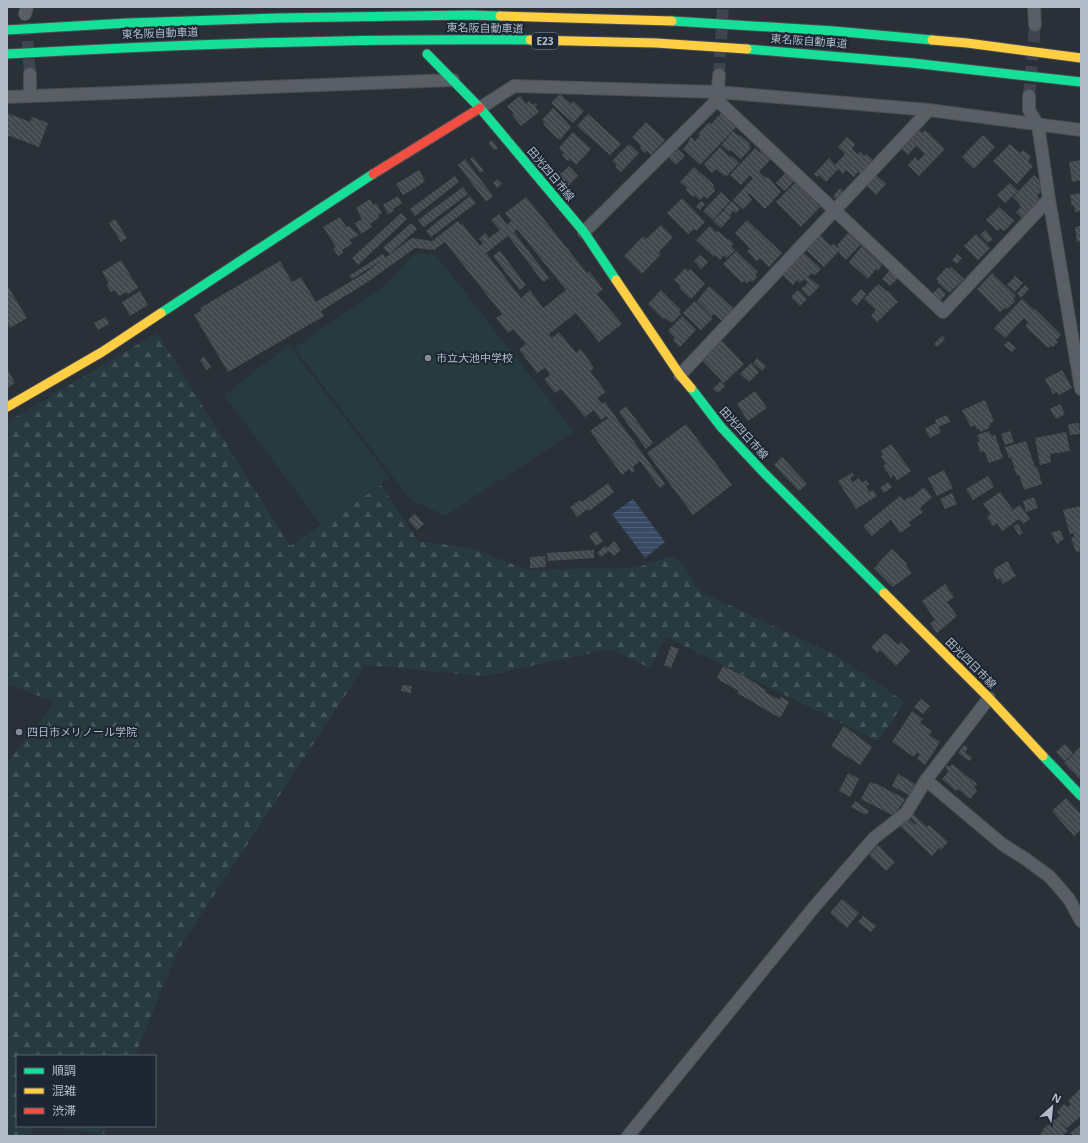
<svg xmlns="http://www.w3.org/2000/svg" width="1088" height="1143" font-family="'Open Sans','Noto Sans JP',sans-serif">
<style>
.forest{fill:url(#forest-firs)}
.pitch{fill:#273a3e}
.water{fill:url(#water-rules)}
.building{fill:url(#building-back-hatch);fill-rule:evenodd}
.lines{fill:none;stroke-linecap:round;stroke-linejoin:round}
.street-tunnel{stroke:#3f454e;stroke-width:12;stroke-dasharray:12 6;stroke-linecap:butt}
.street-casing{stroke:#484c53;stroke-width:14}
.fast-casing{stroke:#484c53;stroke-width:11}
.slow-casing{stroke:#484c53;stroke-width:11}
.jam-casing{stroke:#484c53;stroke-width:11}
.street{stroke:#5a5e66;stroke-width:12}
.fast{stroke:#16e098;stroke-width:9}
.slow{stroke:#ffcf43;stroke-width:9}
.jam{stroke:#f24e42;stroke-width:9}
.poi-dot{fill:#848b96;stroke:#1d2633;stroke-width:1.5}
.labels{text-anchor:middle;stroke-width:4;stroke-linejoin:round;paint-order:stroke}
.shield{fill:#1d2633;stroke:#878f9c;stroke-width:1}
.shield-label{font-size:10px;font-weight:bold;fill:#b4bcc9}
.street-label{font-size:11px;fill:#b4bcc9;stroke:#1d2633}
.poi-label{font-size:11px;fill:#b4bcc9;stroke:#1d2633;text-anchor:start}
</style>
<defs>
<pattern id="forest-firs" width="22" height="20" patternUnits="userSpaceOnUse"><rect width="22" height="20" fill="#273a3e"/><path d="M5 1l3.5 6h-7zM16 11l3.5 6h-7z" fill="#445559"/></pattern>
<pattern id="water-rules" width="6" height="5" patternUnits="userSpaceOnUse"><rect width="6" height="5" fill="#384963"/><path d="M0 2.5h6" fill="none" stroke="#526178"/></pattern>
<pattern id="building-back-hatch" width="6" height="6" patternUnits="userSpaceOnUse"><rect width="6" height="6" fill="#444950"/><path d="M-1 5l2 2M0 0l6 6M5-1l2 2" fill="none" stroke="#5d6168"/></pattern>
</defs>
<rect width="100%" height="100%" fill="#2a3038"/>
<!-- forest -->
<path class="forest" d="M157,333L290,546L381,485L418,541L471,548L528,570L639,567L671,556L682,563L699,591L835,655L905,702L878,741L666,637L650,668L610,649L484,676L365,665L178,950L135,1056H17V1126H33L30,1136H7V763L55,702L7,684V422Z
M44,1126H107L104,1134Z"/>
<!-- pitch -->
<path class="pitch" d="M415,253L436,255L574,432L445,516L410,499L294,348L380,289Z
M289,345L390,478L322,526L224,395Z"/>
<!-- water -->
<path class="water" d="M633,499L665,542L645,558L612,514Z"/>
<!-- building -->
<path class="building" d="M560,94L571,104L573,101L584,111L573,123L551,103Z
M520,96L526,104L529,101L533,105L535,103L537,105L535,107L539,112L521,126L512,115L514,114L507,106Z
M553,108L571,127L560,140L559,138L558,139L543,124L545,123L542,120Z
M723,111L738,125L700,165L683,149L689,142L688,141L691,137L695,141L700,135L698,134L709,122L711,124Z
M7,113L30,122L32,117L48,123L39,147L7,135Z
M588,114L621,144L610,155L577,126Z
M646,122L665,140L651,155L647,151L645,153L640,148L641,146L632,137Z
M918,129L922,133L925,130L945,149L919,176L908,165L915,157L918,161L925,154L916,146L908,155L901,148Z
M733,131L739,136L740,135L750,144L749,146L751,148L741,159L731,150L730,152L721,145Z
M573,132L591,149L576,165L570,159L568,161L562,155L564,153L559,148Z
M983,135L995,147L974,169L962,157Z
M847,137L855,144L852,149L857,154L860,152L864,156L867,154L875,162L862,176L858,172L854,177L846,170L843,174L838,169L826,182L819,175L817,177L814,174L829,158L835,165L845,154L838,147Z
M492,140L498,148L494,150L488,143Z
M629,144L639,153L621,172L615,167L617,165L612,161Z
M1010,144L1020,153L1023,150L1031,156L1028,161L1033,166L1017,184L993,161Z
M676,147L685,156L676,165L667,156Z
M720,147L730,157L732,156L739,163L727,176L726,175L724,176L716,169L712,173L704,164Z
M760,147L772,158L759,172L766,178L768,177L781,192L765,209L749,193L748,195L752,200L743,209L733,200L753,178L750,175L741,185L730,175L755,148L761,154Z
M473,157L484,171L480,173L470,159Z
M465,159L493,196L486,202L458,165Z
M1081,160V180L1072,182L1069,162Z
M569,166L578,176L564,190L554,180Z
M694,167L714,185L713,187L715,188L714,190L715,191L707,199L704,196L700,200L694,195L693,197L686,190L687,188L680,182Z
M419,170L425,181L420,185L403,195L396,184Z
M785,173L794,181L785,191L776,183Z
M874,173L886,184L876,195L864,183Z
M1034,175L1039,180L1041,191L1037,196L1040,200L1023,219L1016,212L1021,207L1019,205L1020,204L1013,197Z
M455,176L459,182L415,216L410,209Z
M497,179L502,184L497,188L493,183Z
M795,183L820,207L801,227L776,202Z
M1010,183L1018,191L1005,203L997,195Z
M463,187L468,194L424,227L418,220Z
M840,188L844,192L837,200L833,196Z
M721,192L730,201L713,220L703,211Z
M1081,193V211L1075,212L1074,205L1072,206L1070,195Z
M398,196L402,203L393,209L394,211L388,214L383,205Z
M470,196L476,203L431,237L426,231Z
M526,197L587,273L589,271L603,289L597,294L622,324L599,342L576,313L549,334L552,338L559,332L576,353L581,349L594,368L590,371L606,392L597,398L602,404L605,402L612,412L665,484L660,488L640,461L633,467L635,470L632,473L629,469L622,475L590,431L608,418L607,416L601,420L594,410L585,417L561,389L555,393L544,379L550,375L545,368L537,373L519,349L526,344L513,329L508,333L496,318L502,314L445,242L434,250L415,248L369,281L321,311L324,316L228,372L194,315L202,310L200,308L280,261L292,282L301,277L316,302L365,273L382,260L352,279L349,276L383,254L385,258L412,238L432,241L458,221L461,225L462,224L480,246L483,243L479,239L485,233L489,238L500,230L491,220L499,214L507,225L511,221L505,213ZM517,229L566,290L543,308L530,290L521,298L486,253L508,236L543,282L549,278L514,232Z
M682,198L705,222L696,231L694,229L688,234L667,213Z
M370,199L373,205L376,203L382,213L378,215L379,218L370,224L372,227L361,234L355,223L362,219L356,208Z
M701,201L705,204L700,210L696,207Z
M732,201L740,209L736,213L733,211L730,215L724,209Z
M999,207L1014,221L1004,231L1000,228L998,231L986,220Z
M724,210L731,217L721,228L713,221Z
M401,213L407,219L358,265L352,258Z
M340,217L346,227L349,226L359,235L349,240L352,244L342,250L343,253L338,256L333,248L336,247L323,227Z
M115,219L127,238L121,242L109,223Z
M747,220L782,253L769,267L760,258L757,261L747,251L750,249L735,233Z
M411,223L417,229L390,254L383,248Z
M661,225L673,237L659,252L661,254L642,274L624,256L643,236L646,239Z
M710,226L716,232L718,231L728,240L729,239L734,244L731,246L735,250L727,258L724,255L720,260L715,255L714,257L696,240Z
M1081,226V241L1077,242L1075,227Z
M851,230L863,242L846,260L839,253L840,250L824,267L804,248L818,233L831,246L833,244L838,248L839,247L837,245Z
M985,230L993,239L988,243L980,235Z
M976,234L990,248L978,260L964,246Z
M862,246L882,265L878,271L876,269L868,279L849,262Z
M500,251L526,285L520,290L493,256Z
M736,251L758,272L755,275L757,277L752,282L750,280L747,284L744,281L742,283L723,264Z
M803,252L821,269L815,275L812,273L808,277L820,286L809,297L801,289L808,283L804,279L800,283L797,280L793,285L781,274Z
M957,254L962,258L957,264L952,260Z
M700,255L708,262L701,269L694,261Z
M121,260L138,288L128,294L126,292L119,296L115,290L111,292L106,284L109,283L102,272Z
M947,267L949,269L951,267L964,279L949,293L937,282L938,280L936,279Z
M685,268L688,271L690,269L705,284L691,299L679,288L681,286L674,280Z
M890,270L898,278L890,286L882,279Z
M992,273L1016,296L1013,299L1015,301L1007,309L1005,308L1000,312L977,289Z
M1015,276L1023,283L1015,292L1007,285Z
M878,284L886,291L887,290L898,302L877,322L871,316L876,310L864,299Z
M7,285L27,318L10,328L7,323Z
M1025,285L1029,289L1021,298L1017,293Z
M709,286L736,310L724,323L714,314L712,316L697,301Z
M939,287L946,294L939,302L932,294Z
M861,289L866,294L857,305L851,300Z
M661,290L681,310L679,312L681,314L672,323L665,318L663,319L648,304Z
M798,290L807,299L800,306L791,297Z
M140,291L148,305L130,316L122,302Z
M1022,299L1034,310L1035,309L1061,335L1056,340L1058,342L1053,347L1051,346L1048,348L1025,326L1028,323L1024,318L1005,338L994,328Z
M695,301L713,318L701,330L683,313Z
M682,316L696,330L680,347L673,340L675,338L668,331Z
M106,317L109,324L98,330L94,323Z
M942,336L945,339L937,347L934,344Z
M721,340L744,364L724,383L702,360Z
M1008,341L1016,348L1012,352L1004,345Z
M204,357L211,367L207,370L200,360Z
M757,358L766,366L762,371L753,363Z
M751,363L759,372L749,382L740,374Z
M7,368L15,383L7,388Z
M1062,370L1072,388L1059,395L1057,392L1053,394L1045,379Z
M721,381L725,386L718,393L713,389Z
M755,391L767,408L748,421L737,404Z
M985,400L994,421L990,423L989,428L980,432L979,429L977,430L975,425L971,427L962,410Z
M1060,404L1065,414L1056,419L1050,409Z
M626,406L653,443L646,449L619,412Z
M947,415L950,422L938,427L935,420Z
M936,423L941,432L930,438L925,429Z
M1079,423L1080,434L1070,435L1068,424Z
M686,424L732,485L693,515L647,453Z
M989,431L992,436L995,435L1003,458L989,463L984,451L980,452L977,442L980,441L977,435Z
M1010,431L1014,442L1005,445L1001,434Z
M1066,432L1070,451L1050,454L1051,462L1040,465L1035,438Z
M1026,441L1035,467H1037L1042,484L1024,490L1019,475L1017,476L1011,457L1009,458L1005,447Z
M891,444L911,471L897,481L894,475L891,478L883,466L886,464L881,456L883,454L881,451Z
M782,457L807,484L799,491L774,465Z
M944,470L953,488L937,496L928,478Z
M852,473L854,476L850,478L853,482L859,478L862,483L866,480L869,485L866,486L869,492L873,490L877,496L856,509L838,481Z
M988,476L994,487L973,500L966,489Z
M888,482L892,487L884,493L880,488Z
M608,483L614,492L589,511L588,509L577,517L570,507L580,500L582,502Z
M924,487L932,497L920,508L923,512L909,522L911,525L902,532L900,533L891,520L872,536L863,526L900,496L904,501L910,496L911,498Z
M1000,492L1013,510L1020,505L1030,519L1023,524L1019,519L1002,531L997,523L993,526L987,517L991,514L983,504Z
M952,493L957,504L945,509L940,499Z
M1034,497L1038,508L1026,512L1023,501Z
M1081,506V551L1076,552L1071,538L1074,537V533L1070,534L1063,510Z
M415,514L424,524L417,530L408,520Z
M1018,524L1023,533L1019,535L1013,526Z
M1060,530L1064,539L1057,544L1051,533Z
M596,531L603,541L596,546L589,536Z
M614,541L621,550L614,556L609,551L601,557L597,553L605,546L607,548Z
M892,549L907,564L906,566L912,573L893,587L874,568L878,565L877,564Z
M594,550V558L548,561L547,553Z
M545,556L546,567L530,568V557Z
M1007,561L1016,576L1003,584L1000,578L997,580L993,572L995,571L994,569Z
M945,584L954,597L947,602L957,616L937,633L930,623L935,620L922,601Z
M885,633L898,645L901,642L910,651L896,666L880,650L877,653L871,647Z
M671,646L679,649L671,668L664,665Z
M723,666L746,677L766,690L765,692L779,700L781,697L789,702L780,718L737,693L739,691L719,680V678L717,677Z
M402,685L412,686L411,693L401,691Z
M921,699L930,706L923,714L914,707Z
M912,711L923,719L920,723L932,731L929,735L940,742L925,765L917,759L920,755L917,752L914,757L892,742Z
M844,726L872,747L860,765L831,746Z
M1065,744L1073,753L1065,761L1056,752Z
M964,745L968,748L965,752L972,758L969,761L958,753Z
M1081,746V780L1064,763Z
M952,764L977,784L974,787L977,791L970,799L958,789L956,791L942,779L948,772L946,766H951Z
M848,773L859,779L850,797L839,791Z
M898,774L915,784L909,795L892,786Z
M870,782L874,784L875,783L905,799L894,816L861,799Z
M1066,798L1081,814V830L1074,836L1052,811Z
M855,801L869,811L866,815L851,807Z
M912,813L927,827L929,825L948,842L941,850L939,848L932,856L900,826L908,818L915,825L917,824L909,816Z
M878,845L895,862L886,871L869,855Z
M842,899L859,913L847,928L830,913Z
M863,916L876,926L871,932L858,922Z
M1081,1088V1116L1067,1128L1057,1118L1060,1115L1057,1112L1064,1104L1068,1107L1071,1104L1068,1101Z
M1057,1118L1068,1131L1062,1136H1038L1043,1131L1042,1130Z
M1080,1125L1081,1127V1136L1076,1135L1073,1136L1070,1133Z"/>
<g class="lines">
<!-- street-tunnel -->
<path class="street-tunnel" d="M26,23L30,74
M719,75L723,7
M1029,96L1035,25"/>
<defs>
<path id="street" d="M1034,7L1035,25
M25,14L27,7
M30,96V74
M1029,96V110L1038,125L1049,199L1081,389
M7,97L453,80
M717,100L943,312L1049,199
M480,108L514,86L718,92L929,110L1081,130
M584,232L717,100L719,75
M680,375L929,110
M926,780L1002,844L1027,860L1050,877L1069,899L1081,921
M628,1136L815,906L874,838L906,813L926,780L989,698"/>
<path id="fast" d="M672,21L834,31L932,40
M7,30L128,23L279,18L470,15L500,16
M747,49L912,63L1081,82
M7,54C181,44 355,38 530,40
M427,54L480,108L584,232L616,280
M161,313L373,174
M691,388L721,427L765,474L884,593
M1043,756L1081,796"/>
<path id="slow" d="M500,16L672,21
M530,40L656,43L747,49
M932,40L967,43L1081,58
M616,280L680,375L691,388
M7,407L102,352L161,313
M884,593L989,698L1043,756"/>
<path id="jam" d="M373,174L480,108"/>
</defs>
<!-- street casing -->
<use href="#street" class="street-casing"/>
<!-- fast casing -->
<use href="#fast" class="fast-casing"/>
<!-- slow casing -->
<use href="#slow" class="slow-casing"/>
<!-- jam casing -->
<use href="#jam" class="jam-casing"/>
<!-- street -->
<use href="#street" class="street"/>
<!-- fast -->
<use href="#fast" class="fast"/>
<!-- slow -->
<use href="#slow" class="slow"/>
<!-- jam -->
<use href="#jam" class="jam"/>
</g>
<!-- markers -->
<g class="poi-dot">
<circle cx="428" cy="358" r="4"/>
<circle cx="19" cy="732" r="4"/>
</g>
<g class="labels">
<!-- shield labels -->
<rect class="shield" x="532" y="33" width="26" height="16" rx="3"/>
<g class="shield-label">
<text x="545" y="45">E23</text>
</g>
<!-- street labels -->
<g class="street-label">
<text transform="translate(485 28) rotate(1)" y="4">東名阪自動車道</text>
<text transform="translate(160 33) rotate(-2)" y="4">東名阪自動車道</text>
<text transform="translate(809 41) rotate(4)" y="4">東名阪自動車道</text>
<text transform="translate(551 174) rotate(50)" y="4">田光四日市線</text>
<text transform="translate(744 433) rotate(48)" y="4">田光四日市線</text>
<text transform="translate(971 663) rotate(45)" y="4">田光四日市線</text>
</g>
<!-- poi labels -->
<g class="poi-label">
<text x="436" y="362">市立大池中学校</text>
<text x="27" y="736">四日市メリノール学院</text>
</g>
</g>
<!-- border -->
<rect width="1088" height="1143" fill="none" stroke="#b4bcc9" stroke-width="16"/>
<!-- legend -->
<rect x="16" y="1055" width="140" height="72" fill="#1d2633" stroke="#59626f"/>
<rect x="24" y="1068" width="20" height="6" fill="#16e098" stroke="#59626f"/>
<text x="52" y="1075" font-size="12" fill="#b4bcc9">順調</text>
<rect x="24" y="1088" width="20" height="6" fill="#ffcf43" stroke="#59626f"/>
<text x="52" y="1095" font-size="12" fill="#b4bcc9">混雑</text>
<rect x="24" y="1108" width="20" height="6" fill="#f24e42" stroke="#59626f"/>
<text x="52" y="1115" font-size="12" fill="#b4bcc9">渋滞</text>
<!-- north arrow -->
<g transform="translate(1052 1107) rotate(27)" stroke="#1d2633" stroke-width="3" paint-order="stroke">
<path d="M0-3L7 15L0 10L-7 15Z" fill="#b4bcc9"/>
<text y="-6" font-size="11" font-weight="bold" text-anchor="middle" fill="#b4bcc9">N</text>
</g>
</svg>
